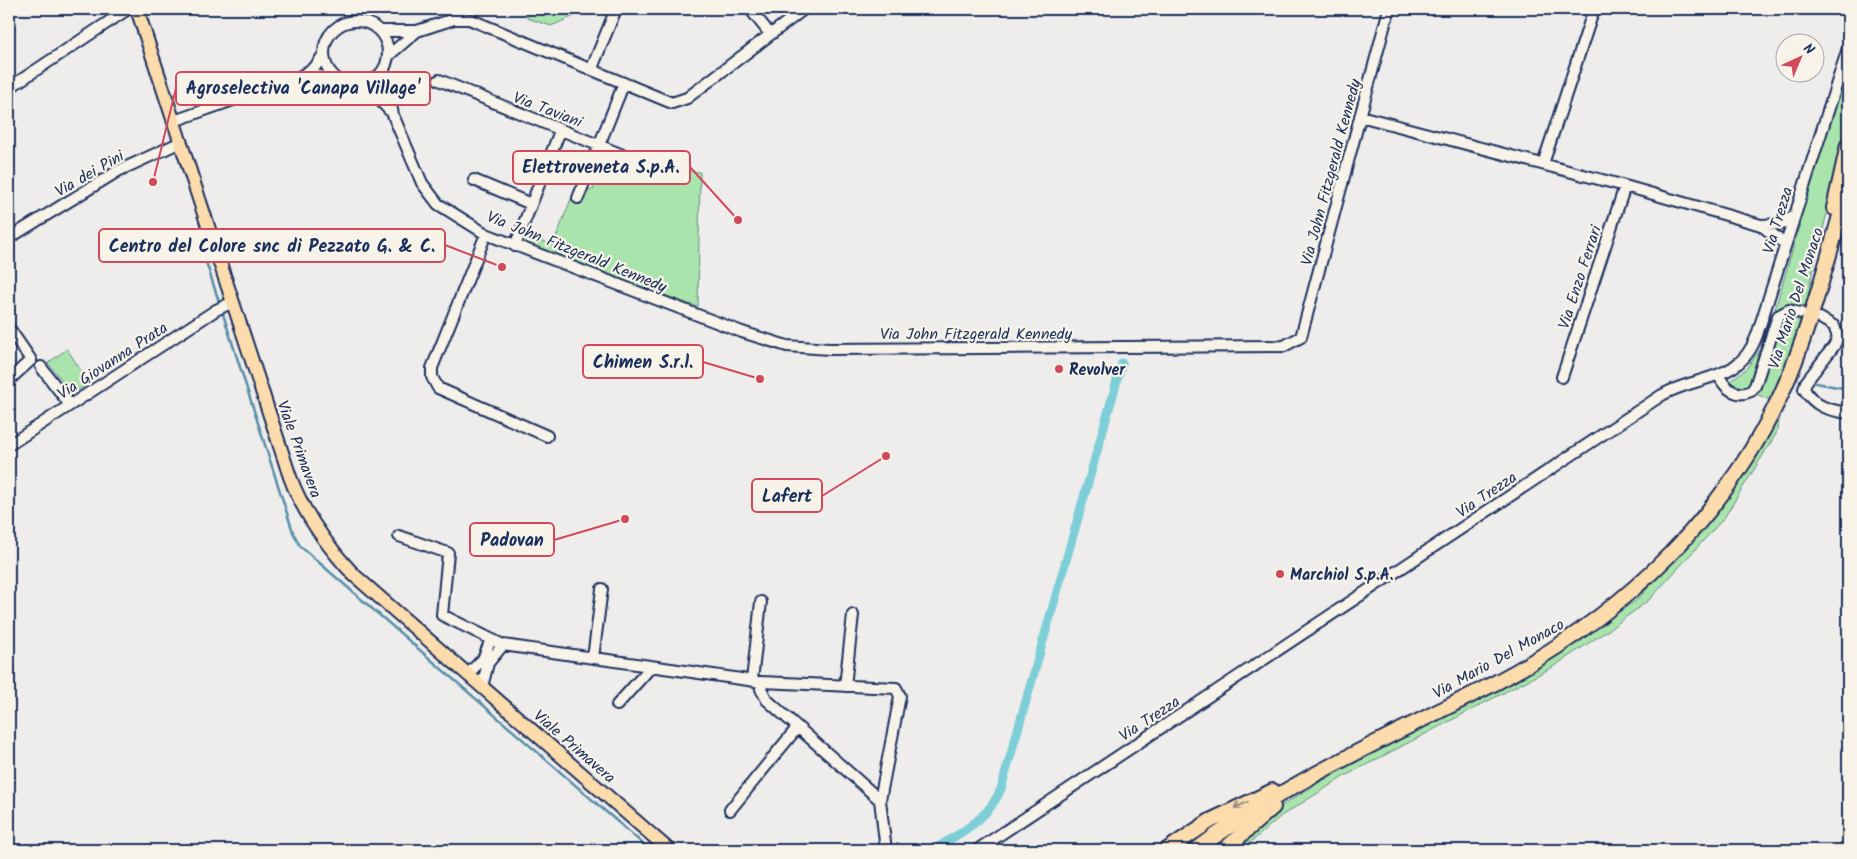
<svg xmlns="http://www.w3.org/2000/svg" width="1857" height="859" font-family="Kalam,sans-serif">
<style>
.green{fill:#a8e4ab;stroke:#628a84}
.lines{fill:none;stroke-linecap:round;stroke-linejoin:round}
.stream{stroke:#568ea7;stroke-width:2.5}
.canal{stroke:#7eced8;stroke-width:9}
.minor-casing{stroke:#1b2f5e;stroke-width:14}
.major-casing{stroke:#1b2f5e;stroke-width:16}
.highway-casing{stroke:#1b2f5e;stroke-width:18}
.minor{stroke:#f7f3e8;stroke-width:10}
.major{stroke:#fcdcac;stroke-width:12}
.highway{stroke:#fcdcac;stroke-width:14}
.oneway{stroke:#8c8685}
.poi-dot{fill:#d1495b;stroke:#f7f3e8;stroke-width:2}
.labels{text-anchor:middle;stroke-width:4.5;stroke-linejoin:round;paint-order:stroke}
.street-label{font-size:16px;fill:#1b2f5e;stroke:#f7f3e8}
.poi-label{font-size:16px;font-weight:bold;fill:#1b2f5e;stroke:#f7f3e8;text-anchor:start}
.leader{fill:none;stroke:#d1495b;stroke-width:2}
.callout-dot{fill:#d1495b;stroke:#f7f3e8;stroke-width:2}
.callout{fill:#f7f3e8;stroke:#d1495b;stroke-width:2}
.callout-label{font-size:18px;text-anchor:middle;font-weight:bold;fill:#1b2f5e}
</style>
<rect width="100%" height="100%" fill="#eeedec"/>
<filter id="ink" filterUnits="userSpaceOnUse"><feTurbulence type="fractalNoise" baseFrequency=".02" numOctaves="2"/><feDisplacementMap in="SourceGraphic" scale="10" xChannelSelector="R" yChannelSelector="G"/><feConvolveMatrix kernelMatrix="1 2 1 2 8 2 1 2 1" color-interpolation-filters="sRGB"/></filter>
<g filter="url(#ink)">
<!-- green -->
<path class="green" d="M523,9H591L551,26L527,18Z
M1848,56V128L1812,274L1806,306C1791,302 1785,306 1773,316L1800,224V213Z
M600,150L646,168L700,172L698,307L566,260L527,243L526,235L553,245L571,199L579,202L584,189L593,190L601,169L595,166Z
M1791,312L1789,318L1802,321L1790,357L1770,400L1754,393L1780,321Z
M1761,348L1750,385L1747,389L1739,390L1730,383V381L1747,368Z
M67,349L89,383L74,393L71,392L48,363Z
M1783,405L1776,434L1724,518L1649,600L1607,631L1551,668L1345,776L1281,816L1242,850H1231L1273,811L1349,764L1535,668L1637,600L1718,510L1751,464Z
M1247,807L1186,850H1173Z"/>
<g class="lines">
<!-- stream -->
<path class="stream" d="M206,262L220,305
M222,311L293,532L300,546L650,850
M1816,383L1848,389"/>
<!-- canal -->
<path class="canal" d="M933,850C960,833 988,820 1001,789L1122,363"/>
<defs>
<path id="minor" d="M750,9L770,34
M324 53a32 32 0 1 1 64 0a32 32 0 1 1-64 0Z
M379,31H417L454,19H469L672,103L687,98L804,9
M388,56L417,31
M592,68L616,9
M384,70L393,115L422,183L438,204L486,234L742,332L787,346L829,349L1284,346L1301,337L1389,9
M301,76H320L337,81
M439,80L647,165
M365,84L389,110
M9,88L128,9
M1360,116L1625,186L1761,225L1782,224L1793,217
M174,121L301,76L315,67L324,54
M1543,164L1594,9
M474,180L531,204
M578,198L624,83
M1761,225L1785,244
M486,234L432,368V377L438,388L547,436
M14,235L118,171L181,142
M515,246L560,131
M1820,318L1834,326L1838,337L1834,346L1806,382L1804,389C1815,407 1828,410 1848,413
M9,328L31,360L9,380
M41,367L70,405
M1719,376C1725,388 1736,398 1751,391L1755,386L1778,316L1789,310L1801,313
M1562,377L1625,186
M9,445L216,310L233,302
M399,536L448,553L442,615L503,645L762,682L896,688L900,696L880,800L886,850
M593,658L602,589
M468,674L483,659L491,639
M752,680L761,602
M762,682L761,689L767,700L880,800
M845,686L853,615
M482,687L488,663L503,645
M617,705L651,667
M730,810L797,728
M977,850L1662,395C1699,374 1740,383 1757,335L1848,48"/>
<path id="major" d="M137,9L290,477C304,515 327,546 354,575L669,850"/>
<path id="highway" d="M1834,208L1848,145
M1167,850L1210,821L1273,791
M1196,850C1287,781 1394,735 1495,683C1624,615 1733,512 1790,374C1814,314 1830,250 1848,188
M1224,850L1273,807"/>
</defs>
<!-- minor casing -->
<use href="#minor" class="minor-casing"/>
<!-- major casing -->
<use href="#major" class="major-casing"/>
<!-- highway casing -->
<use href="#highway" class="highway-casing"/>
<!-- minor -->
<use href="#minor" class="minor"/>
<!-- major -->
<use href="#major" class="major"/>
<!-- highway -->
<use href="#highway" class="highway"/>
</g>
<!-- one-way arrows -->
<defs><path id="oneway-shaft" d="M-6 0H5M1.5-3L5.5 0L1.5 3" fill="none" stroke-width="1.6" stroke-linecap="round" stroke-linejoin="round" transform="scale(1.25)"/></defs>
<use class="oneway" href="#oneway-shaft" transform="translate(1241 805) rotate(156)"/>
</g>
<!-- markers -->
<g class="poi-dot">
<circle cx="1059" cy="369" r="5"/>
<circle cx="1280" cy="574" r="5"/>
</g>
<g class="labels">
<!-- street labels -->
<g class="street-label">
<text transform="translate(548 109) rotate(21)" y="6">Via Taviani</text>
<text transform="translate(1330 172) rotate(-75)" y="6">Via John Fitzgerald Kennedy</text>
<text transform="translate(89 173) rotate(-30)" y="6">Via dei Pini</text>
<text transform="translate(1777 220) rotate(-73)" y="6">Via Trezza</text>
<text transform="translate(577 251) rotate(22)" y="6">Via John Fitzgerald Kennedy</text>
<text transform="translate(1579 277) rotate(-72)" y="6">Via Enzo Ferrari</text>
<text transform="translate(1795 298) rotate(-72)" y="6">Via Mario Del Monaco</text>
<text x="976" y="339">Via John Fitzgerald Kennedy</text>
<text transform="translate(112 360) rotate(-33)" y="6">Via Giovanna Prata</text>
<text transform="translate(300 449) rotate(70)" y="6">Viale Primavera</text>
<text transform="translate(1486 494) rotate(-34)" y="6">Via Trezza</text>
<text transform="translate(1498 658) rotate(-29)" y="6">Via Mario Del Monaco</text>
<text transform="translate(1149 718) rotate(-33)" y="6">Via Trezza</text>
<text transform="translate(575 746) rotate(41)" y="6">Viale Primavera</text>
</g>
<!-- poi labels -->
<g class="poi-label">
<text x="1069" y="375">Revolver</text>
<text x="1290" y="580">Marchiol S.p.A.</text>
</g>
</g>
<!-- callouts -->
<path class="leader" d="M153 182L176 88M738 220L690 167M502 267L445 245M760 379L703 362M886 456L822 496M625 519L554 540"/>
<g class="callout-dot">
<circle cx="153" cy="182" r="5"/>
<circle cx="738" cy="220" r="5"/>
<circle cx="502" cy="267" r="5"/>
<circle cx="760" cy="379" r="5"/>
<circle cx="886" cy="456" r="5"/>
<circle cx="625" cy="519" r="5"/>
</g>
<g class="callout">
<rect x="176" y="72" width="254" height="33" rx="5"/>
<rect x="513" y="151" width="177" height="33" rx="5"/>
<rect x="99" y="229" width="346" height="33" rx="5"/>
<rect x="583" y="345" width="120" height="33" rx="5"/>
<rect x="752" y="479" width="70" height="33" rx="5"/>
<rect x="470" y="523" width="84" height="33" rx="5"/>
</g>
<g class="callout-label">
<text x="303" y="94">Agroselectiva 'Canapa Village'</text>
<text x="601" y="173">Elettroveneta S.p.A.</text>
<text x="272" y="252">Centro del Colore snc di Pezzato G. &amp; C.</text>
<text x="643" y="368">Chimen S.r.l.</text>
<text x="787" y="502">Lafert</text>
<text x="512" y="546">Padovan</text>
</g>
<!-- margin -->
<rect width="1857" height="859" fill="none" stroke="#f7f3e8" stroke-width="30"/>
<rect x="15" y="15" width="1827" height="829" fill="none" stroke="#1b2f5e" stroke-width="2" filter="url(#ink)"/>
<!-- north arrow -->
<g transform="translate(1800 58) rotate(44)"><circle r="24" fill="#f7f3e8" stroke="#9fa5b1"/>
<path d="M0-4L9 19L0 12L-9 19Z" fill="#d1495b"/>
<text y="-8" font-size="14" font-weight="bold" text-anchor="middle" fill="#1b2f5e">N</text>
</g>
</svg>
